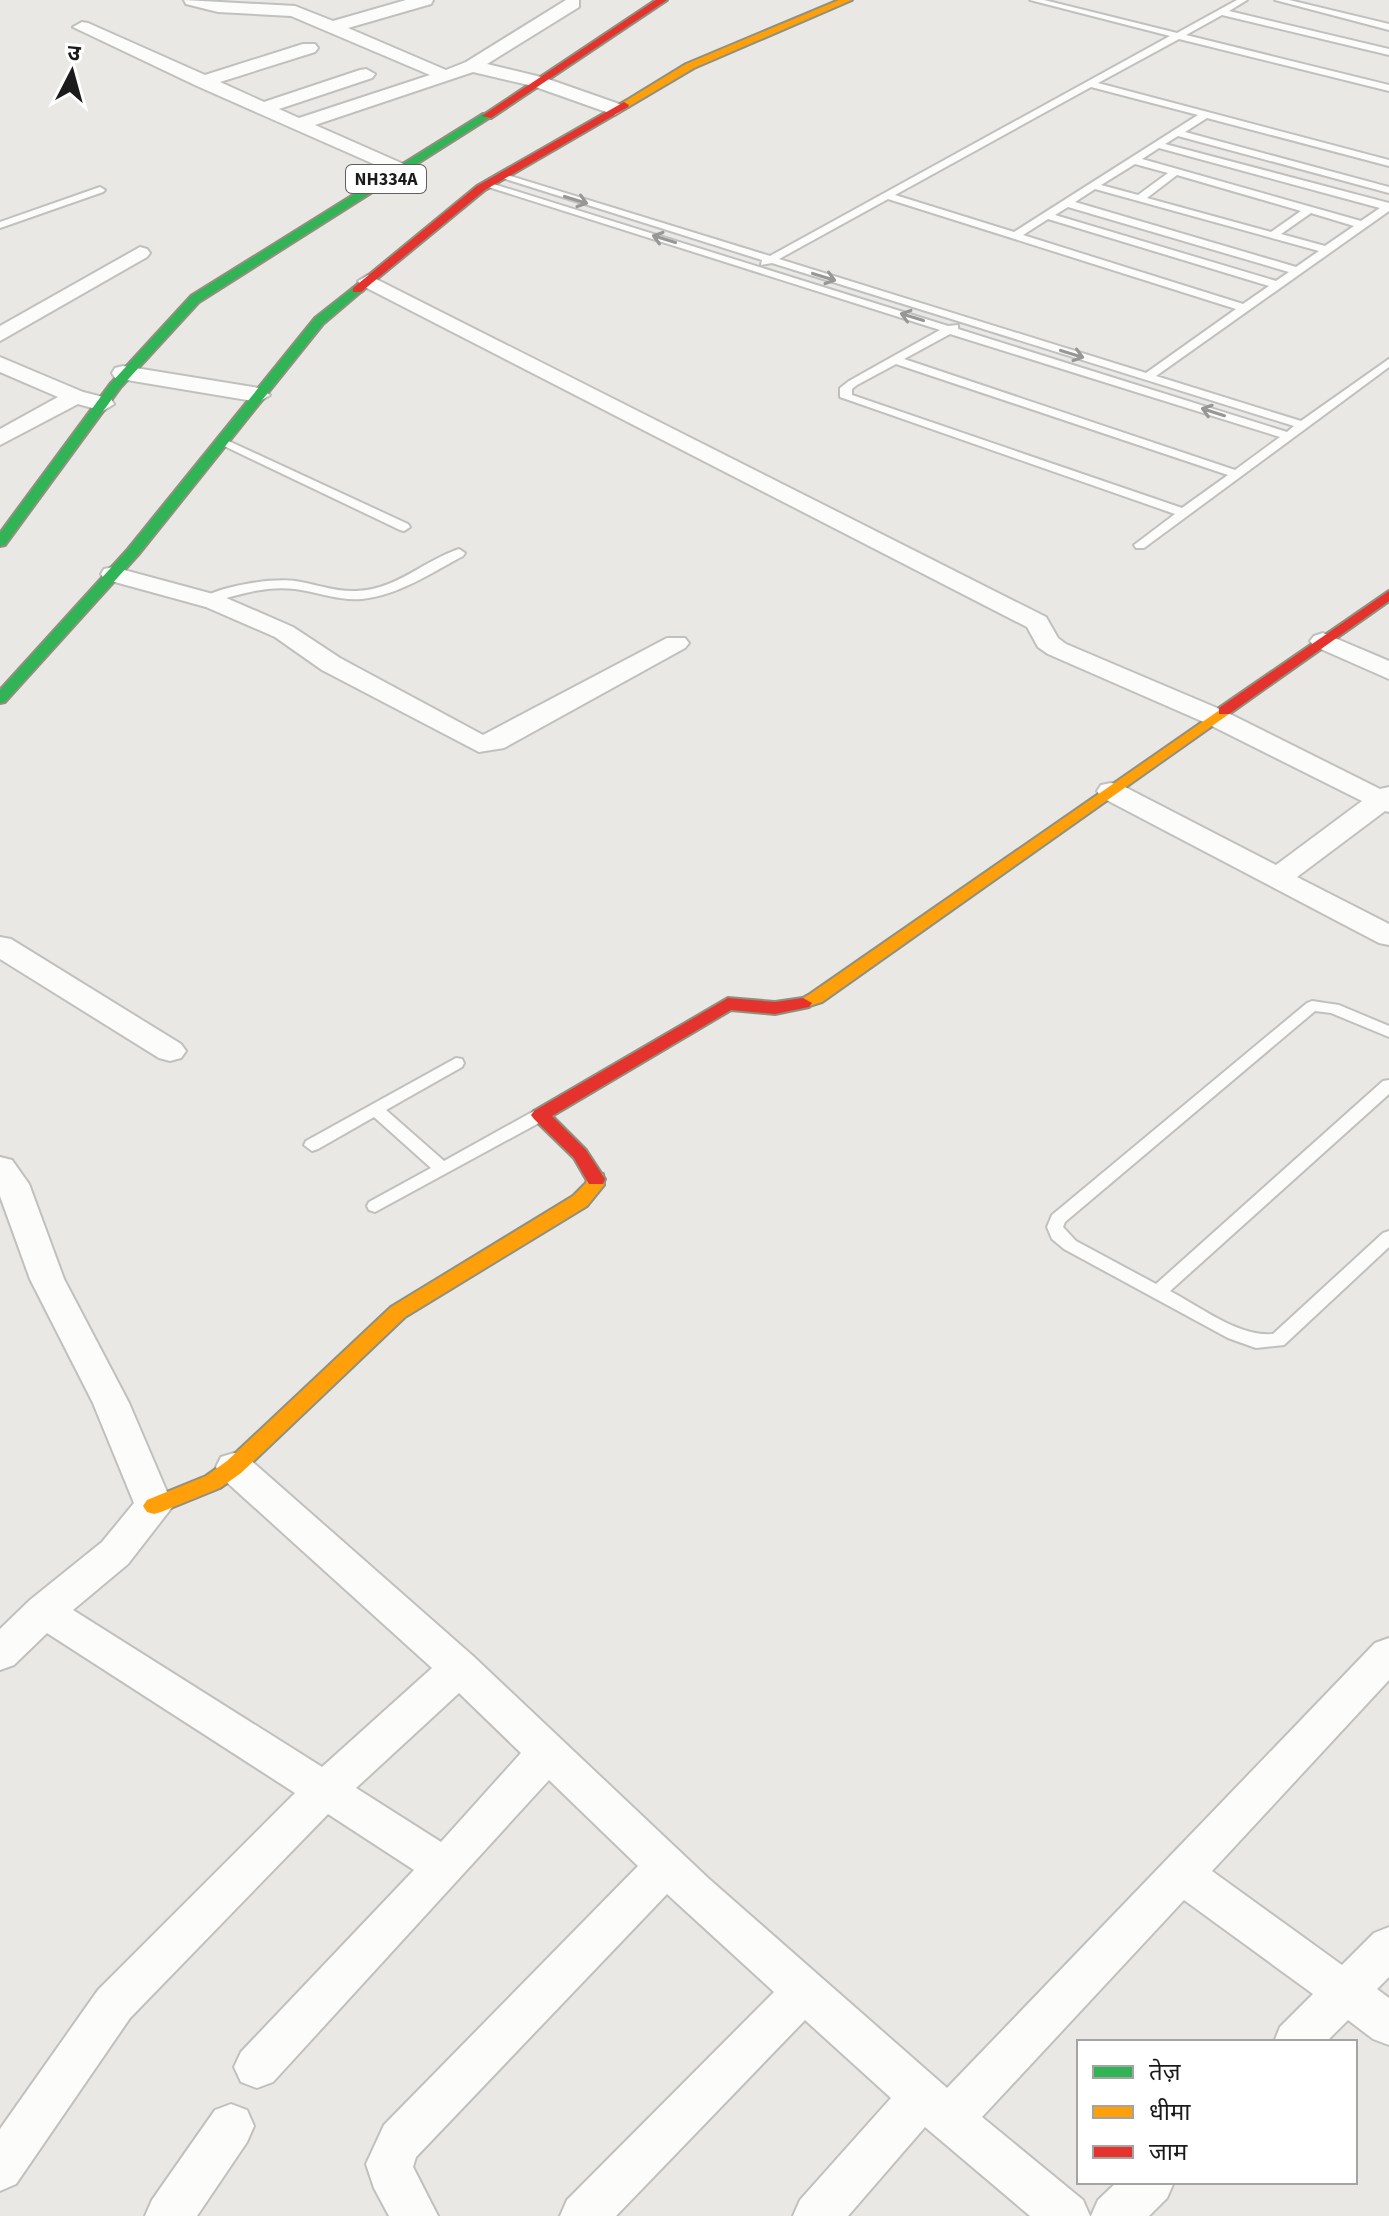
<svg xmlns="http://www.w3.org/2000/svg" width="1389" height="2216" font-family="'Source Sans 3','Noto Sans Devanagari',sans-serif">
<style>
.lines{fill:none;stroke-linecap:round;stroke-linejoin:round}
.lane-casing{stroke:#c0c0be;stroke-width:4}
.street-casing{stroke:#c0c0be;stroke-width:4}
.fast-casing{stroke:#8f917e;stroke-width:4}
.slow-casing{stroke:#8f917e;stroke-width:4}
.jam-casing{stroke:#8f917e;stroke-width:4}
.lane{fill:#fcfcfb;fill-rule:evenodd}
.street{fill:#fcfcfb;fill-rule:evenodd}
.fast{fill:#30b455;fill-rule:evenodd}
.slow{fill:#ff9f0a;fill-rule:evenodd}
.jam{fill:#e5322d;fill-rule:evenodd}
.oneway{stroke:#979796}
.labels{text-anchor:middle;stroke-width:8;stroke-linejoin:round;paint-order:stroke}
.shield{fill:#fff;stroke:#5f5f5f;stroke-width:2}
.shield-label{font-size:18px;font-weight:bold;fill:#1b1b1b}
</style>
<rect width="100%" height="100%" fill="#e9e8e4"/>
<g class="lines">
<defs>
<path id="lane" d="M1030,0H1044L1177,33L1237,0H1247L1229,11L1389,49V55L1222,15L1186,35L1389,85V91L1179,39L1098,83L1389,160V166L1207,118L1185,132L1389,187V193L1178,136L1165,144L1389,203V211L1156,376L1301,421L1389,359V367L1144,548H1136L1134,545L1175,514L840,397V388L849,381L940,330L482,185L490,183L948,326L958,325V329L1287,432L1294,426L772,263L761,265L762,260L496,176L504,174L770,256L1170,36ZM1091,87L1198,115L1014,232L895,195ZM1159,148L1380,208L1361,221L1142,159ZM1135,164L1168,173L1138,195L1101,185ZM1177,175L1301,211L1271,232L1147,198ZM1095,189L1319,251L1296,267L1075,202ZM888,199L1236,309L1146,373L779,259ZM1068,207L1289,272L1276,281L1055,215ZM1311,213L1354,226L1325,246L1281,234ZM1048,219L1269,286L1243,304L1023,235ZM950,334L1280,437L1235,470L904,359ZM896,364L1228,475L1182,508L852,395V389L857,385Z
M1275,0H1289L1389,24V30Z
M100,187L105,190L103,192L0,228V222Z
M222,438L408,524L410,527L404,531L400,530L218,443L216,441Z
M459,549L465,553L463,556C431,573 399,595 362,599C339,601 318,592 295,589C264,585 235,596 205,604L199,600C218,586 271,578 295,581C316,584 335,592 356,591C396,590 423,561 459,549Z
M1312,1001L1339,1005L1389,1026V1037L1331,1013L1315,1011L1065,1222L1063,1227L1076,1241L1156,1284L1383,1081L1389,1080V1094L1170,1291C1201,1307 1238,1337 1273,1334L1383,1233L1389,1231V1247L1284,1345L1256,1348L1228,1338L1064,1249L1052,1239L1047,1227L1052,1215L1307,1003Z
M456,1058L462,1059L464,1063L462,1067L386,1110L444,1161L534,1111H546L548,1115L546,1119L375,1212L369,1210L367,1206L369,1202L431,1168L374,1117L318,1149L312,1151L304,1145L306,1141Z"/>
<path id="street" d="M184,0L295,6L333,21L406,0H433L431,4L348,28L446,70L466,62L566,0H579V7L487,64L545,78L622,105L624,109L615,115L533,86L473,72L315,125L408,166L411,170L401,176L197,86L73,27L82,22L88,23L205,75L303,44H315L318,48L315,52L220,82L264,102L360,70L366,69L375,74L372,78L279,109L299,118L430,75L291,16L218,12L186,4Z
M140,247L147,249L150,253L147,257L0,341V326Z
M368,275L1046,617L1058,638L1066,644L1224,711L1380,789L1389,787V812L1385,811L1297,877L1389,924V945L1379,943L1101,797L1097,791L1101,785L1111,783L1121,785L1276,865L1362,801L1206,723L1048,654L1038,647L1027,627L361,285L358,281Z
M0,357L83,392L111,399L114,404L103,411L78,404L0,445V429L58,397L0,372Z
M123,366L259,388L270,395L259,402L115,378L112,373L115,368Z
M113,567L224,597L293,627L340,658L483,735L667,638H685L689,643L685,648L504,748L479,752L322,670L275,637L206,607L104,579L101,574L104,569Z
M1323,633L1389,661V679L1314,646L1310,641L1314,636Z
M0,937L11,939L181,1044L186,1051L181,1058L170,1061L159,1058L0,959Z
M0,1157L12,1160L29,1184L64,1279L129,1403L173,1506L128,1564L73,1610L322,1767L432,1668L221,1477L216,1467L221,1457L234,1453L247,1457L473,1656L708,1878L947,2088L1375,1643L1389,1638V1680L1212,1871L1342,1965L1374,1933L1389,1927V1977L1377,1989L1389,1998V2045L1373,2039L1348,2020L1326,2042H1274L1280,2027L1313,1994L1184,1900L982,2117L1083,2200L1090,2216H1030L925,2127L848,2216H793L800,2200L891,2098L805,2020L616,2216H560L567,2200L774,1992L667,1894L416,2157L413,2167L438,2216H389L374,2188L366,2164L384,2125L638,1866L549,1780L273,2082L257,2088L241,2082L234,2067L241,2052L414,1870L328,1814L130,2018L16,2184L0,2191V2129L98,1990L295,1793L47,1633L14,1665L0,1670V1629L30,1600L102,1542L134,1503L93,1403L30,1279L0,1196ZM459,1693L521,1753L441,1842L356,1788Z
M231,2104L247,2110L254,2126L247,2142L197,2216H145L152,2200L215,2110Z
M1117,2182H1174L1167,2198L1149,2216H1091L1098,2200Z"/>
<path id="fast" d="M483,114L492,116L199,302L120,388L5,545L0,546V533L111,383L191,296Z
M353,288L363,290L323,324L138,555L5,702L0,703V690L128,549L315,318Z"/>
<path id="slow" d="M839,0H852L694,68L628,107L619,105L686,64Z
M1224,707L1229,708V714L822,1002L803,1008L797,1007L794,1003L810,994Z
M596,1173L603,1174L604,1185L587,1206L405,1317L241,1473L220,1488L161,1512L154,1514L147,1512L143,1506L147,1500L206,1476L227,1461L391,1307L573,1196L586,1183L589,1174Z"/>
<path id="jam" d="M656,0H667L491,118L482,116Z
M624,102L629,105L628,107L485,190L361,292H353V288L477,186Z
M1389,591V601L1229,714H1219V708Z
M728,998L775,1002L803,998L812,1003L809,1007L775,1014L731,1010L552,1116L586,1150L605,1179L603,1184H589L574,1158L534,1119L531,1115L534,1111Z"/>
</defs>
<!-- lane casing -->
<use href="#lane" class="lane-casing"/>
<!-- street casing -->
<use href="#street" class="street-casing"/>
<!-- fast casing -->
<use href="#fast" class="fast-casing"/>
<!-- slow casing -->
<use href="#slow" class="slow-casing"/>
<!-- jam casing -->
<use href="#jam" class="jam-casing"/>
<!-- lane -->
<use href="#lane" class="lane"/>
<!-- street -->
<use href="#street" class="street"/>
<!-- fast -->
<use href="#fast" class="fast"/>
<!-- slow -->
<use href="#slow" class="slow"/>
<!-- jam -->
<use href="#jam" class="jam"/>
</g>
<!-- one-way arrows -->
<defs><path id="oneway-shaft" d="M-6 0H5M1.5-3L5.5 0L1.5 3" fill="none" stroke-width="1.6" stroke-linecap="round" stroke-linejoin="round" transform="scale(2)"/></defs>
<g class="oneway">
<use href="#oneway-shaft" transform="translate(576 200) rotate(17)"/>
<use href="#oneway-shaft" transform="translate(664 239) rotate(-163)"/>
<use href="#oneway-shaft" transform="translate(824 277) rotate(17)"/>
<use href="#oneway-shaft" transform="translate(912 317) rotate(-163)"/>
<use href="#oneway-shaft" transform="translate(1072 354) rotate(17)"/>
<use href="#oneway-shaft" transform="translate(1213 412) rotate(-162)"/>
</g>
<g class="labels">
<!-- shield labels -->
<rect class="shield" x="346" y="165" width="80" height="28" rx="6"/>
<g class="shield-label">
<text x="386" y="185">NH334A</text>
</g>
</g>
<!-- legend -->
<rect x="1077" y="2040" width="280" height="144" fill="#ffffff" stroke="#a4a4a4" stroke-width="2"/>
<rect x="1093" y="2066" width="40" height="12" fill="#30b455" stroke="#a4a4a4" stroke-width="2"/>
<text x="1149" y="2080" font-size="24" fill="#1b1b1b">तेज़</text>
<rect x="1093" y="2106" width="40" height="12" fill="#ff9f0a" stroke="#a4a4a4" stroke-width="2"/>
<text x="1149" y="2120" font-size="24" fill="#1b1b1b">धीमा</text>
<rect x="1093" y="2146" width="40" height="12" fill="#e5322d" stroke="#a4a4a4" stroke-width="2"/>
<text x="1149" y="2160" font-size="24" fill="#1b1b1b">जाम</text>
<!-- north arrow -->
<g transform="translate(72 72) rotate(6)" stroke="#ffffff" stroke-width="6" paint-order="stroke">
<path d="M0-6L14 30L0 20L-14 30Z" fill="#1b1b1b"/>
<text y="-12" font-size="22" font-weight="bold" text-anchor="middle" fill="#1b1b1b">उ</text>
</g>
</svg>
